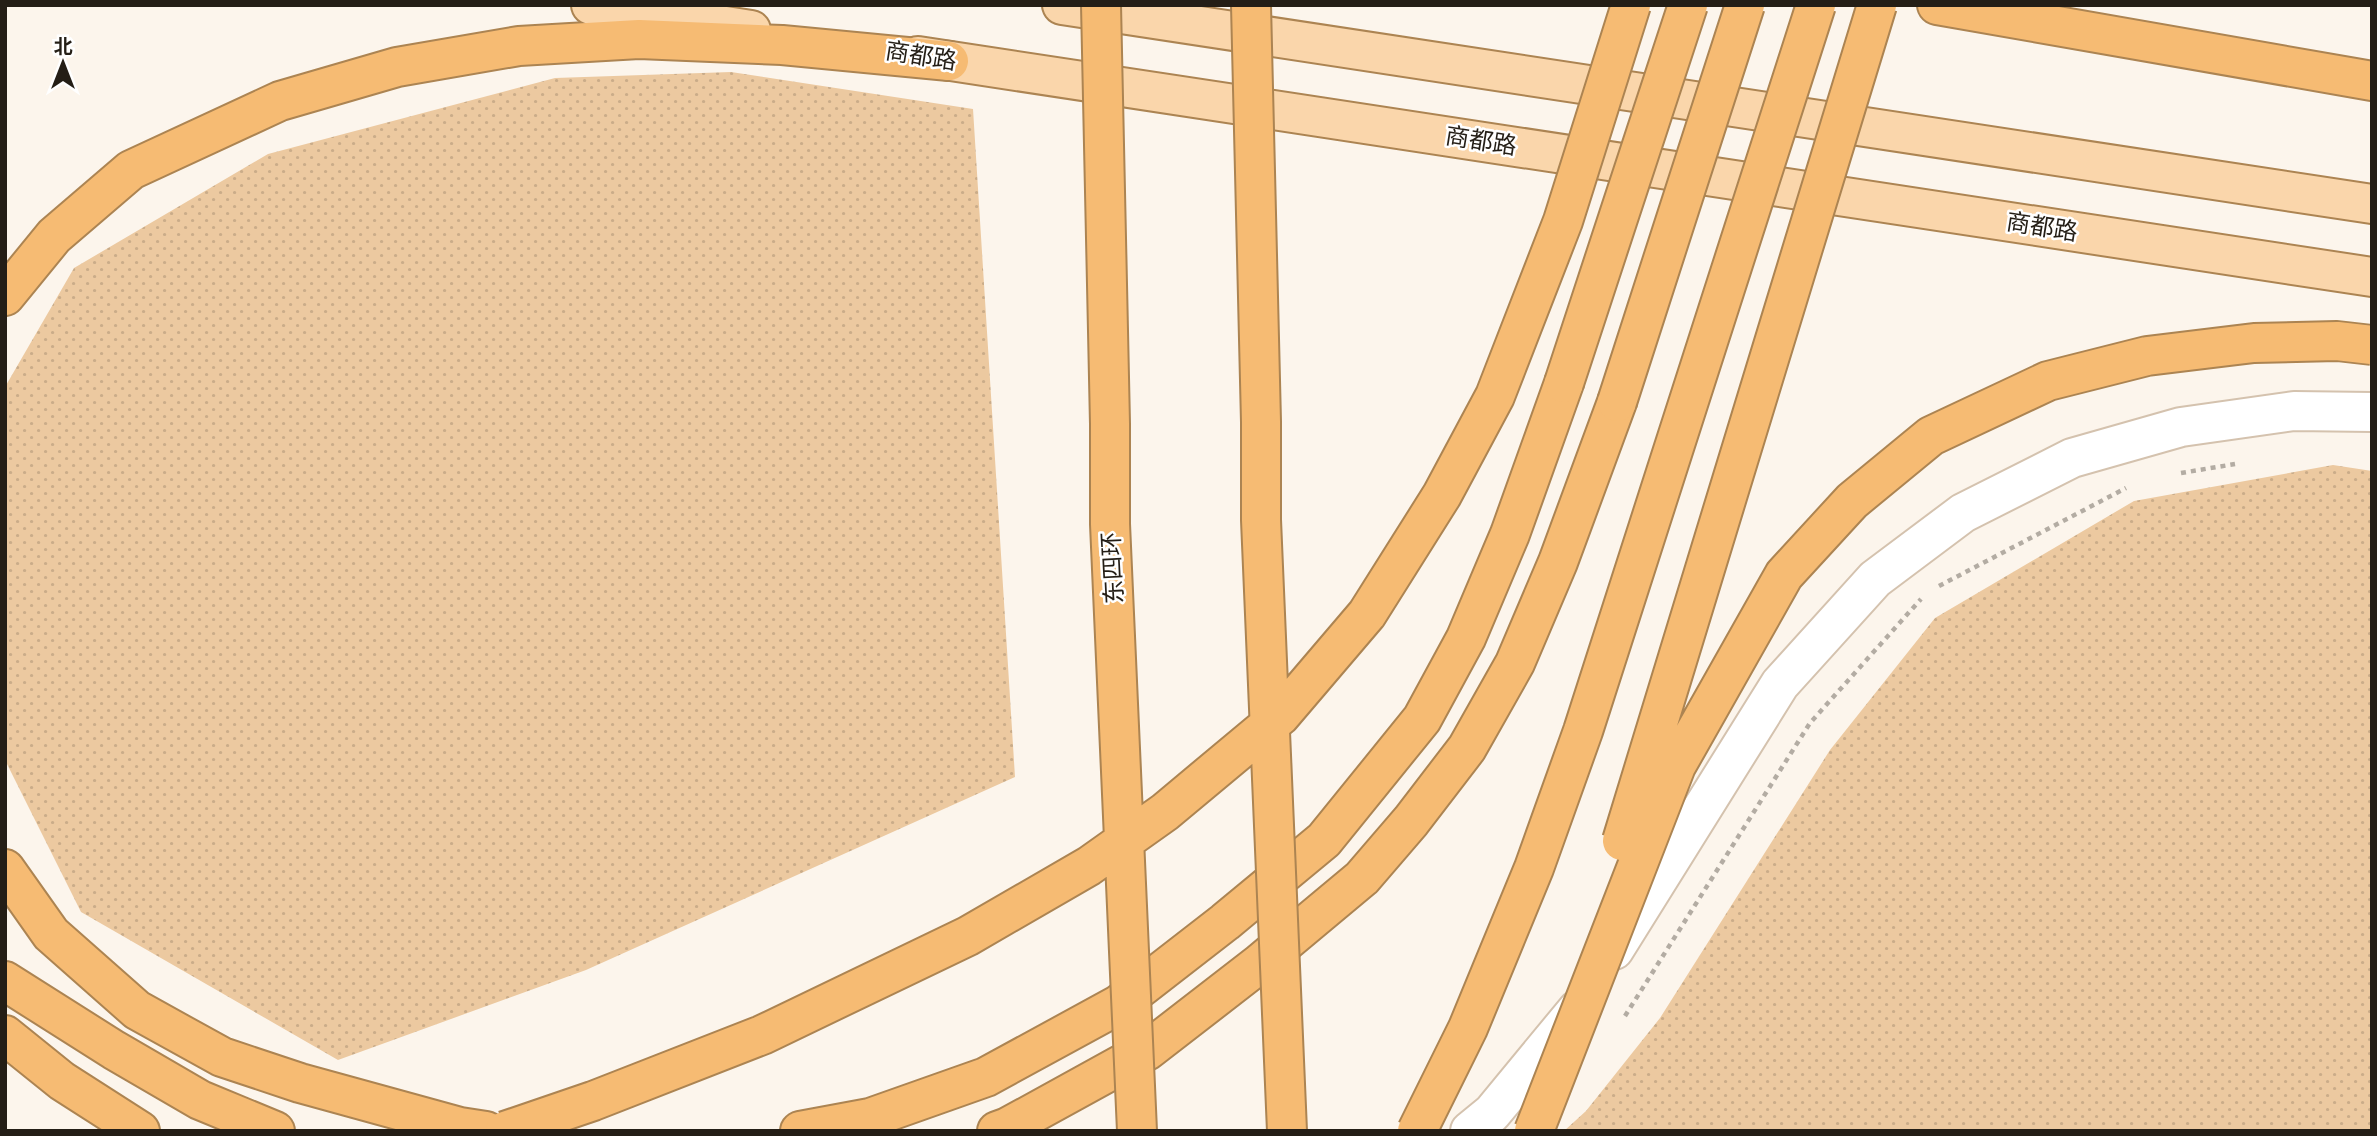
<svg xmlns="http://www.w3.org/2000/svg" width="2377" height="1136" font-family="Figtree,'Noto Sans SC',sans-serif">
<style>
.park{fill:url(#park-dots)}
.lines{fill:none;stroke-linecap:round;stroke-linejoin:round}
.minor-casing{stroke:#d4c2ae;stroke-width:42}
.major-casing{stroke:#ac8452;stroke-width:42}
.highway-casing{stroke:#ac8452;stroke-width:42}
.path{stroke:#b3aca3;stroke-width:4.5;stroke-dasharray:5 5;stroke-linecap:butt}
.minor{stroke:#fff;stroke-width:38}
.major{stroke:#fad6ab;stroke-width:38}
.highway{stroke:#f6bb73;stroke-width:38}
.highway-bridge-casing{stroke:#ac8452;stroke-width:42;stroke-linecap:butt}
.highway-bridge{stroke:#f6bb73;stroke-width:38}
.labels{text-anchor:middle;stroke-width:5;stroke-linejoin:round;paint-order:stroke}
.street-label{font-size:24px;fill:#241e16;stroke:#fff}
</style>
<defs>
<pattern id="park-dots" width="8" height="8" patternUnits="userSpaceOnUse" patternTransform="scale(1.75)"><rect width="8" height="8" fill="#ecc9a0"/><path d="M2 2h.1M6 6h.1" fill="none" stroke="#caac89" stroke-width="1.8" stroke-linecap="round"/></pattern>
</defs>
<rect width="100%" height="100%" fill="#fcf5ec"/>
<!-- park -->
<path class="park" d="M731,72L973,109L1015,777L586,970L338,1060L81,912L5,760V387L74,268L268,154L555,78Z
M2333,465L2372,471V1131H1564L1586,1111L1660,1018L1830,750L1935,618L2134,501Z"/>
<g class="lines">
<defs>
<path id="minor" d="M1614,950L1780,684L1875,579L1963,513L2072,458L2181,427L2294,411L2372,412
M1470,1131L1492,1113L1577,1010"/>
<path id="major" d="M591,5L751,30
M1062,5L2372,204
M918,56L2372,277"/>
<path id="highway" d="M1937,5L2372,81
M5,296L54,236L131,170L280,101L397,67L519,46L639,39L782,45L949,61
M5,869L51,934L137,1010L222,1057L300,1083L460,1127L486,1131
M5,981L114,1050L200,1100L275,1131
M5,1035L62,1081L140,1131
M800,1131L870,1118L986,1077L1118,1005L1225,922L1324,840L1422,719L1466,638L1510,534L1564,383
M997,1131L1008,1127L1148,1050L1259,964L1362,878L1411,821L1467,748L1515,663L1558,562L1617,402"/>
</defs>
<!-- minor casing -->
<use href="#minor" class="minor-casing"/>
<!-- major casing -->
<use href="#major" class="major-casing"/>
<!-- highway casing -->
<use href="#highway" class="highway-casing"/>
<!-- path -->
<path class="path" d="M2181,473L2235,464
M1939,586L2126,488
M1625,1016L1810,723L1921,599"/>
<!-- minor -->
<use href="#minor" class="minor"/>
<!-- major -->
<use href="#major" class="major"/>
<!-- highway -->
<use href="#highway" class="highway"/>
<defs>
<path id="highway-bridge" d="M1101,5L1110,424V524L1137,1131
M1251,5L1261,422V520L1287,1131
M1564,383L1688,5
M1617,402L1745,5
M1622,841L1877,5
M505,1131L593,1101L762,1035L968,936L1089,866L1165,812L1280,716L1367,614L1442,495L1495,396L1563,221L1631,5
M1417,1131L1468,1028L1534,868L1583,731L1816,5
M1534,1131L1676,766L1784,575L1852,501L1931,436L2048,381L2147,356L2254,343L2337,341L2372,345"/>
</defs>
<!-- highway-bridge casing -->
<use href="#highway-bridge" class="highway-bridge-casing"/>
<!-- highway-bridge -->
<use href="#highway-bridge" class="highway-bridge"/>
</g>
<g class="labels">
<!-- street labels -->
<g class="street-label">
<text transform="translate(921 56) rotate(9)" y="8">商都路</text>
<text transform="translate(1481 141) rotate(9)" y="8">商都路</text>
<text transform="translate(2042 227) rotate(9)" y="8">商都路</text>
<text transform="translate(1113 568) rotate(-93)" y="8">东四环</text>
</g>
</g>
<!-- border -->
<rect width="2377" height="1136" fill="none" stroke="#241e16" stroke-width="14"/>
<!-- north arrow -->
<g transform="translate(63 63)" stroke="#ffffff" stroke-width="5" paint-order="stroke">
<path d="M0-5L12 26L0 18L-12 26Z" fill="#241e16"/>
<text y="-10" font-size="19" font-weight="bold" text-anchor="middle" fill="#241e16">北</text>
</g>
</svg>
